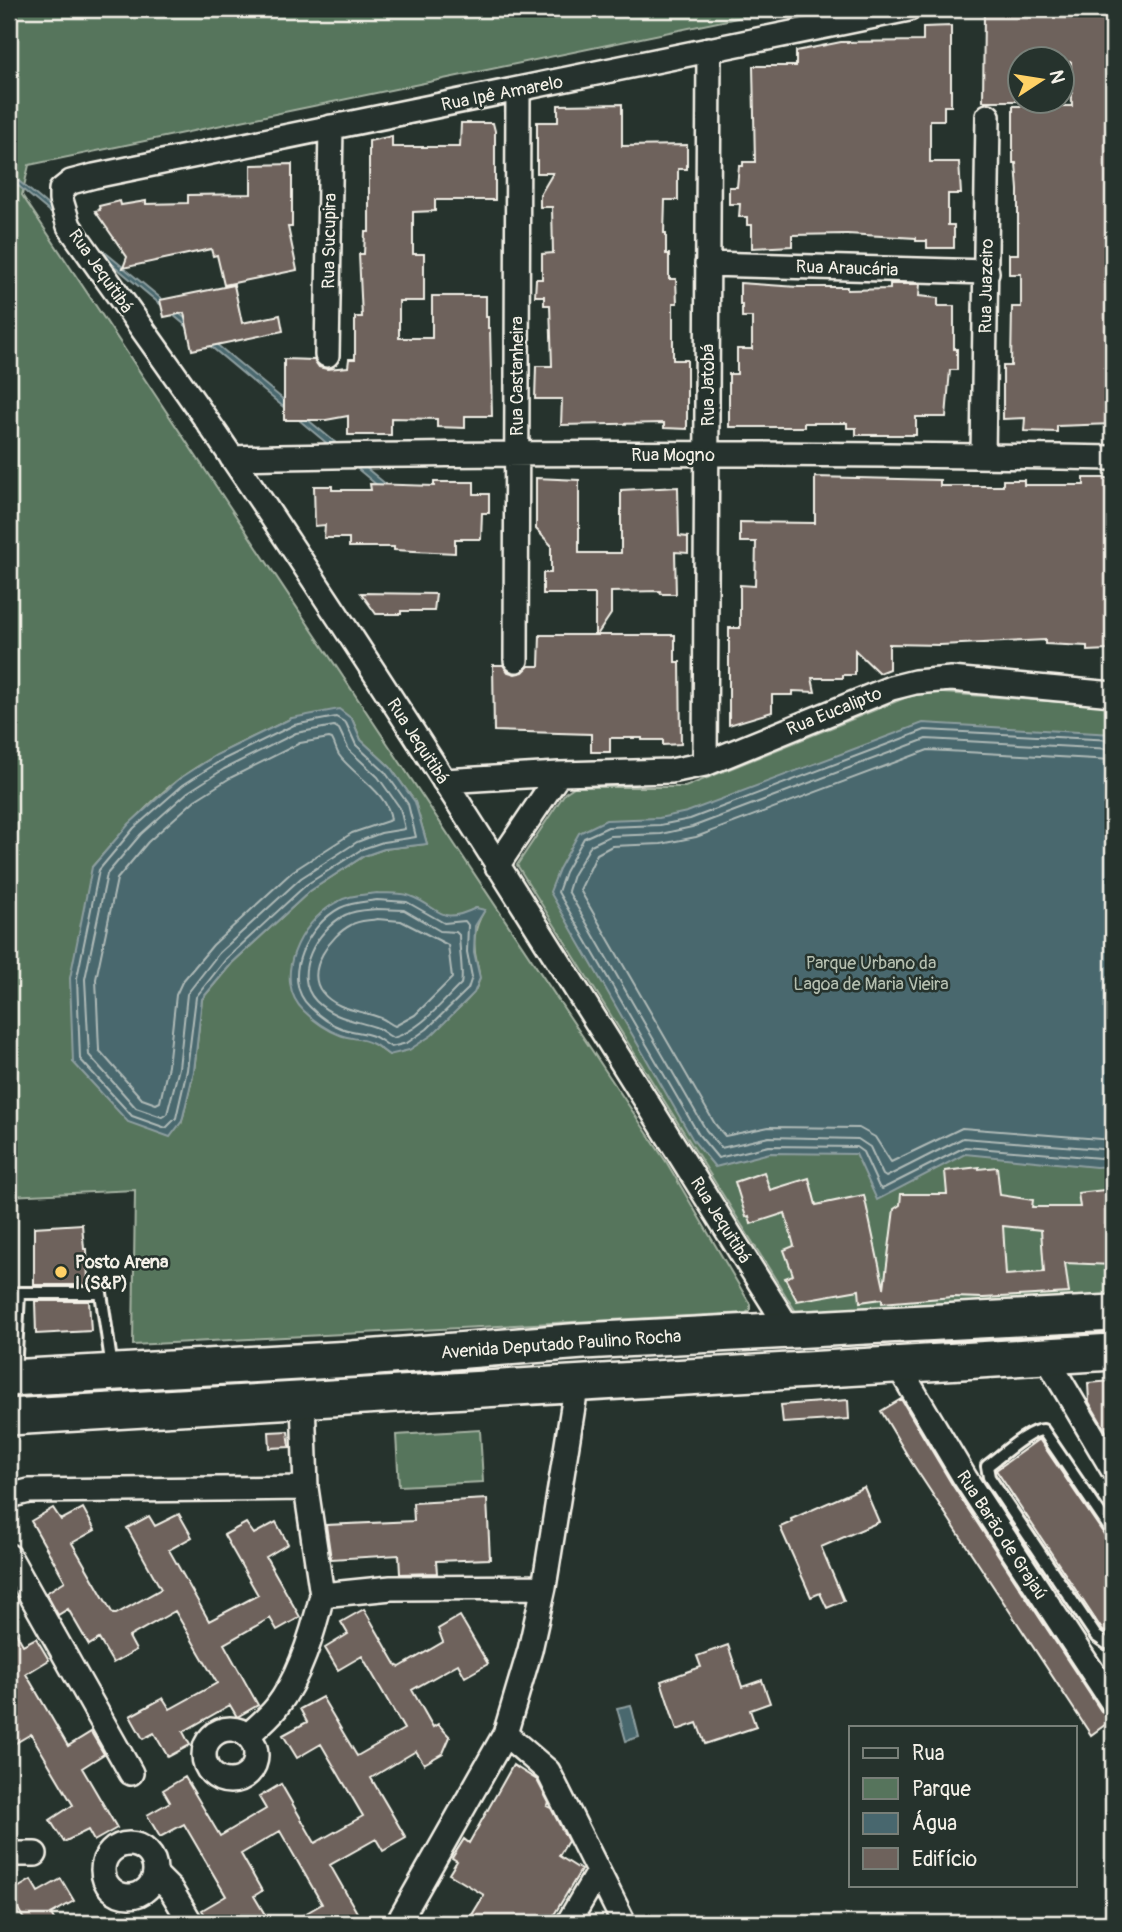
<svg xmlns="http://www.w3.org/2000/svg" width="1122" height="1932" font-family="Pangolin,sans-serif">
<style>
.green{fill:#56745c;stroke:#a5b2a2;stroke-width:2;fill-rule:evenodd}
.water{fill:#48676e;stroke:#8d9e9f;stroke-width:2}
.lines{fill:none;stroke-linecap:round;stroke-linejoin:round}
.shore{stroke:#afbab7;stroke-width:2}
.building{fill:#6e625c;stroke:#f4f1e8;stroke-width:2;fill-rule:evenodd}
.service-casing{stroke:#f4f1e8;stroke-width:16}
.minor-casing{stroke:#f4f1e8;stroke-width:28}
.primary-casing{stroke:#f4f1e8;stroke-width:40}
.service{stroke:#26332d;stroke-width:10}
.minor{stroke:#26332d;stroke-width:23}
.primary{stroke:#26332d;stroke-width:35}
.poi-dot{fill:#ffd166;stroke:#26332d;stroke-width:2.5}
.labels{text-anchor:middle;stroke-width:5;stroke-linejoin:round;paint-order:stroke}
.street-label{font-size:18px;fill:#f4f1e8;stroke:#26332d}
.park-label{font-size:18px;fill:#b5bfb0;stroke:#26332d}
.poi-label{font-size:18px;font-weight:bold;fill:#f4f1e8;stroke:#26332d;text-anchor:start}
</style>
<rect width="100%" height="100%" fill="#26332d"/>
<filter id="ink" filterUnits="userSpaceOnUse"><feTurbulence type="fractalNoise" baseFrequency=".0143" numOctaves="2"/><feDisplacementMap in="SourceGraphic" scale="14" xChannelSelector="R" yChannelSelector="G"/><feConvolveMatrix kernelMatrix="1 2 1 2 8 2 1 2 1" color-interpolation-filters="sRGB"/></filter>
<g filter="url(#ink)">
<!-- green -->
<path class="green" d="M9,9H780L29,165L22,195L667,1163L750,1304V1310L746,1313L133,1345L135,1190L9,1196ZM292,718L352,719L361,740L390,767L415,802L427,844L384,849L364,856L310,891L232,963L202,999L194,1071L182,1121L92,867C119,836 146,804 179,779C213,754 254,737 292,718ZM476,908L484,911C474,928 472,943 477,963C478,968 480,974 479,979C477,1006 411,1040 389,1055L371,1042L446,916H460Z
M930,692L1113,706V1302L808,1321L796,1312L517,865L565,793L574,787H685L907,697Z
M480,1430L483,1482L399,1486L396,1435Z"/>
<!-- water -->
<path class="water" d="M9,173L399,495L396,501L9,178Z
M339,709L352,719L361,740L390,767L415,802L427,844L384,849L364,856L310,891L232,963L202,999L194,1071L182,1121L170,1137L128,1122L73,1062L70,978L92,867L129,824L179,779L216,755L292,718Z
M923,723L1113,734V1166L1096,1167L965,1154L877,1200L856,1154L770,1153L715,1167L693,1140L550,892L559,869L579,833L606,820L659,818L687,812Z
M377,893C387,894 401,892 410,896C442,908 438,926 476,908L485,910L475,926L474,952L480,978L474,993L432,1035L409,1050L389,1055C383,1051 377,1045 371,1043C362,1038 350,1039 340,1035C327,1030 314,1021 304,1011C271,979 301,922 335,903C348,895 362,895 377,893Z
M631,1705L639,1737L626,1741L617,1708Z"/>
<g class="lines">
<!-- shore -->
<path class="shore" d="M336,717L346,723L356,745L385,772L408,804L416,837L383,842L362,849L306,885L226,959L196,997L187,1070L176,1118L166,1128L132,1116L80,1059L77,978L99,870L134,828L183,785L220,761L294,725Z
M334,726L339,729L349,750L378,777L400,808L405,829L381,833L357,842L301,878L219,953L187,994L179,1068L167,1114L162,1117L136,1108L89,1055L85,979L107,874L141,834L188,792L224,769L296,733Z
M329,738L332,739C335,744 336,750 339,755C353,775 389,793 391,820L352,833L293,871L213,945L182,982L176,995L168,1066L160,1102L156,1104L142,1099L99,1050L96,979L117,879L148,842L195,800L230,778L300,743Z
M1113,740L925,730L690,819L660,825L608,827L584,838L565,872L558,892L699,1135L718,1158L769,1146L856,1147L863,1152L879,1187L882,1189L965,1147L1113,1159
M1113,749L926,739L692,827L661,834L610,836L591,845L573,875L568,891L706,1130L721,1148L769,1137L858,1139L870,1147L883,1175L886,1177L963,1138L1113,1150
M1113,760L928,750L696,837L661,844L612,846L597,854L580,890L715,1124L725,1136L769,1127L859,1128L875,1137L891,1162L962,1128L1113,1140
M377,900L407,902L444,923L465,921L468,925L467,952L472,977L468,989L427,1029L407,1043L391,1047C385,1044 379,1038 373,1036C363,1032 351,1032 341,1028C330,1024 319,1016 310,1007C279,978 309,924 340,908C352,902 364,902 377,900Z
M377,909L404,910L440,931L456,932L459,935C459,948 464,974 461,984C441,1003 421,1030 393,1038C387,1035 381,1029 375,1027C353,1020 333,1018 316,1001C290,974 318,929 345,915C355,910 366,910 377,909Z
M377,919L401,921L448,945L452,978L415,1015L395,1026C390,1024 386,1020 381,1018C361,1010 337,1011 322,992C305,970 331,935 351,925C359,920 369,921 377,919Z"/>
</g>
<!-- building -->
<path class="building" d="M1030,9H1113V424L1057,426V432L1024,431L1025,418L1003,419V366H1011L1012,307H1021V274H1009V254H1018V190L1016,163H1013V106H1072L1071,62H1062V60H1020V101H983L984,13L1030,14Z
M951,26V106H944V120H930V162H959L961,194H948V225H954V248H927V241H916V238L847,234L792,235V246L752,248V225H747V217H739L740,204H729V187H737L739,166H743V162H755L753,66H796V51L841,42L923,41V27Z
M622,104V146L687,145V169H678V200H665L664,233H666V254H669V279H676L677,303H673V360H687V429L664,428V423L561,425L562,399H535L536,366H552L550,305H544V296H535L536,279H542V254L553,253L552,207H540V195L553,173H537V122H558V105Z
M461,123H493L495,131V200H435V211L413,212V254H424V301H399V338H432V296H486V317H488V328H490L492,416H465V428L437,427V419L391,418V435H348V416L326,420H284V359L314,360L319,367L327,369L348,367L349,359H355V317H362L359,254H364L365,232H369V141L392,136V147H460Z
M292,164V227H288L297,270L224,285L217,255L213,256L211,249L123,268L127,257L95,211L100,210L99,206L120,201L121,205L146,201V204L188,203V195L251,194V165Z
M740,283L798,287H847V290L890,289V284H920L919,296L938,298V306H954V349H957V370H950L946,417H916V435H856V428H847V423H804V427H729V374H737V349H752V317H742V305H740Z
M234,285L242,323L280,315L283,331L192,350L184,313L164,317L160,300Z
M815,477L940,480V486H1003V480H1024V485H1084V478H1113V585H1108V650L1087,651V646L1045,644V640L940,645L889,644V669L879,673L855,650V675H843V678H812L815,692L793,691V695H772V712L729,725V628H740V585L755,586L756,542H740V522L815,523Z
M536,478L579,480V553H621V490L678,487L679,536L688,537V553L675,552L676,594H661L660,591L611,592V614L597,635H675V662H680L681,744L663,745V740H642V738H610V752H591V734L494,731L493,665H503L508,672L515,674L523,672L529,666H539L540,635H595V594H543V573H551V545L536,529Z
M434,482H474V494H489V513H482L481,539H455V553L394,550V547H349V538H324L325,525L315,526L314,486H332V490H371L370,484L434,486Z
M361,593L436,594L434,611H401V614H376Z
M979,1167V1169L997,1167L1000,1195L1033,1200L1032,1207H1080L1078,1193L1113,1189V1265L1065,1263L1069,1293L983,1298L953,1297L882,1303V1299L860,1302L859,1290L797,1301L785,1278L793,1275L784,1250L794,1246L785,1213L751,1224L749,1216L746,1217L735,1182L764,1172L770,1190L809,1178L816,1205L864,1195L884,1288L894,1209L900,1205L901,1194H947L945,1171ZM1003,1226L1041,1230L1044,1272L1006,1275Z
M82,1224L84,1249H87L88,1285H34V1227Z
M35,1301H89L91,1331L36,1334Z
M1113,1381V1443L1089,1402L1088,1383Z
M901,1399L953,1486L1101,1711L1113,1717V1719L1091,1735L912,1463L881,1411Z
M848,1400L849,1419L783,1423L781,1405Z
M288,1431L290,1447L270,1448L269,1432Z
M1039,1439L1106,1537L1113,1544V1635L1103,1631L996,1470Z
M864,1487L879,1522L821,1547L844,1601L827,1608L820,1593L811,1597L780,1527L792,1522L791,1519Z
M487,1499L490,1559L436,1561L437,1573L400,1574L399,1555L331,1559L326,1525L414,1521L413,1503Z
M53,1508L61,1520L83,1508L95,1530L72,1543L113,1614H116L161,1589L127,1528L149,1516L155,1526L179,1514L192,1537L169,1550L209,1621L258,1595L224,1535L246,1523L254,1534L276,1522L288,1544L266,1557L300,1617L277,1630L270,1618L224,1644L258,1705L237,1717L230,1705L183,1732L190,1745L168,1757L154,1733L143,1739L130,1716L163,1698L170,1709L217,1683L175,1611L129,1637L136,1650L113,1663L99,1639L89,1645L68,1609L58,1615L46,1593L65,1581L31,1521Z
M364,1609L397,1666L400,1667L443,1642L438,1629L460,1616L488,1664L465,1677L458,1664L412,1690L433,1727L438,1724L450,1737L443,1753L424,1764L416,1751L371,1778L406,1838L383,1851L376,1839L330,1865L363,1923H289L322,1904L280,1831L241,1854L262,1891L254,1896L270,1923H210L202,1910L226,1896L184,1824L160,1837L147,1815L170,1802L163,1790L185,1777L220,1836L266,1809L259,1797L281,1784L315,1843L363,1816L321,1744L297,1758L283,1735L307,1722L300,1709L322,1697L357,1756L404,1729L362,1656L338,1670L325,1648L348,1634L341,1622Z
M9,1620L23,1645L36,1638L49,1660L26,1674L68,1746L91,1732L104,1754L82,1768L117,1828L94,1841L88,1830L64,1842L50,1820L73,1805L31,1734L9,1747Z
M728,1645L742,1687L762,1680L770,1703L750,1710L756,1727L705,1744L697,1723L677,1730L661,1681L701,1667L697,1656Z
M513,1765L537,1780L549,1803L547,1806L551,1808L568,1841L559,1856L581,1870L549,1923H467L484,1895L449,1874L457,1861L452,1858L464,1839L469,1843Z
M61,1879L74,1901L51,1914L56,1923H26L9,1893L31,1880L38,1892Z"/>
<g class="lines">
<defs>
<path id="service" d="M15,1375L19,1293H101L112,1368
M1113,1533L1043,1430C1028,1430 1001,1456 987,1466L989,1477L1096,1636L1106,1643H1113"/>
<path id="minor" d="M707,264L987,272
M327,355L331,127
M983,456L988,116
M232,458C526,451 820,453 1113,458
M516,660L518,91
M705,764L709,49
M444,781L559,774
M497,866L559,774L671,771L705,764L891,688L915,682L951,679L1113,694
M789,1329C606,1038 426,744 233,459C180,380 124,304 69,226L61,200V190L71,182L94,176L909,9
M1045,1355L1113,1470
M897,1364L965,1478L1113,1703
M303,1400L306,1488L322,1595L391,1588L544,1587
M9,1496L29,1491L306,1488
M9,1556L131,1773
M204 1755a26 26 0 1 1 52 0a26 26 0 1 1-52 0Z
M505,1734L548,1771L624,1923
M248,1735C257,1727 268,1718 276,1708C300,1677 313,1633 322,1595
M103 1870a26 26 0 1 1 52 0a26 26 0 1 1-52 0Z
M9,1854H35
M155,1874L171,1890L191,1923
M398,1923L505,1734L530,1650L544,1587L577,1382
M568,1923L598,1872"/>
<path id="primary" d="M9,1378L352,1359L583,1341L1113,1313
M9,1417L1113,1352"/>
</defs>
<!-- service casing -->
<use href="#service" class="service-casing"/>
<!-- minor casing -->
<use href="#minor" class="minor-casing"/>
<!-- primary casing -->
<use href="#primary" class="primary-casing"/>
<!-- service -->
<use href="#service" class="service"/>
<!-- minor -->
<use href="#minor" class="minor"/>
<!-- primary -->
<use href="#primary" class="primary"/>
</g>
</g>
<!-- markers -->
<circle class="poi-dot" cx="61" cy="1272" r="7"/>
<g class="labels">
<!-- street labels -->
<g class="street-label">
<text transform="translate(502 93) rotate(-11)" y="6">Rua Ipê Amarelo</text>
<text transform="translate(329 241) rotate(-89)" y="6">Rua Sucupira</text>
<text transform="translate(847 268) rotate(2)" y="6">Rua Araucária</text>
<text transform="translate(101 271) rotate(55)" y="6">Rua Jequitibá</text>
<text transform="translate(986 286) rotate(-89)" y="6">Rua Juazeiro</text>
<text transform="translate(517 376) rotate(-90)" y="6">Rua Castanheira</text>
<text transform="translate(708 385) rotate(-90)" y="6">Rua Jatobá</text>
<text x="673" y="461">Rua Mogno</text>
<text transform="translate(834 711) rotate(-22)" y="6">Rua Eucalipto</text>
<text transform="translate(418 741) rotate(57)" y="6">Rua Jequitibá</text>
<text transform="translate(721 1220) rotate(58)" y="6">Rua Jequitibá</text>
<text transform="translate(561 1344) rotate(-4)" y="6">Avenida Deputado Paulino Rocha</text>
<text transform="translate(1002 1535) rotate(57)" y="6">Rua Barão de Grajaú</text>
</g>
<!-- park labels -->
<g class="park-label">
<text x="871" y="969">Parque Urbano da<tspan x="871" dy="21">Lagoa de Maria Vieira</tspan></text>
</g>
<!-- poi labels -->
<g class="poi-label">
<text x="75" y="1268">Posto Arena<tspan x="75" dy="21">I (S&amp;P)</tspan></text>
</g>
</g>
<!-- margin -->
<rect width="1122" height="1932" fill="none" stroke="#26332d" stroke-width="35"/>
<rect x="18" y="18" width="1087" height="1897" fill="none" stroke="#f4f1e8" stroke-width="2.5" filter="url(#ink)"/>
<!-- legend -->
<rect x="849" y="1726" width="228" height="161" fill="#26332d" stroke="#787f78" stroke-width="2"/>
<rect x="863" y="1748" width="35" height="10" fill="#26332d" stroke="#787f78" stroke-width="2"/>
<text x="912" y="1760" font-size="21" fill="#f4f1e8">Rua</text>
<rect x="863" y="1778" width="35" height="21" fill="#56745c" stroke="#787f78" stroke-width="2"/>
<text x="912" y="1796" font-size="21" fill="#f4f1e8">Parque</text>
<rect x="863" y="1813" width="35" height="21" fill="#48676e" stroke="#787f78" stroke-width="2"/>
<text x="912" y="1830" font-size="21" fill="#f4f1e8">Água</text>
<rect x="863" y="1848" width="35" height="21" fill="#6e625c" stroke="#787f78" stroke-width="2"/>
<text x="912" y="1866" font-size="21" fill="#f4f1e8">Edifício</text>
<!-- north arrow -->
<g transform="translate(1041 80) rotate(78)"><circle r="33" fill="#26332d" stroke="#787f78" stroke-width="2"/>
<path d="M0-5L12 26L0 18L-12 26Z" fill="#ffd166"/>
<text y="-10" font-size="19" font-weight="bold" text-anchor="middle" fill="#f4f1e8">N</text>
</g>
</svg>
